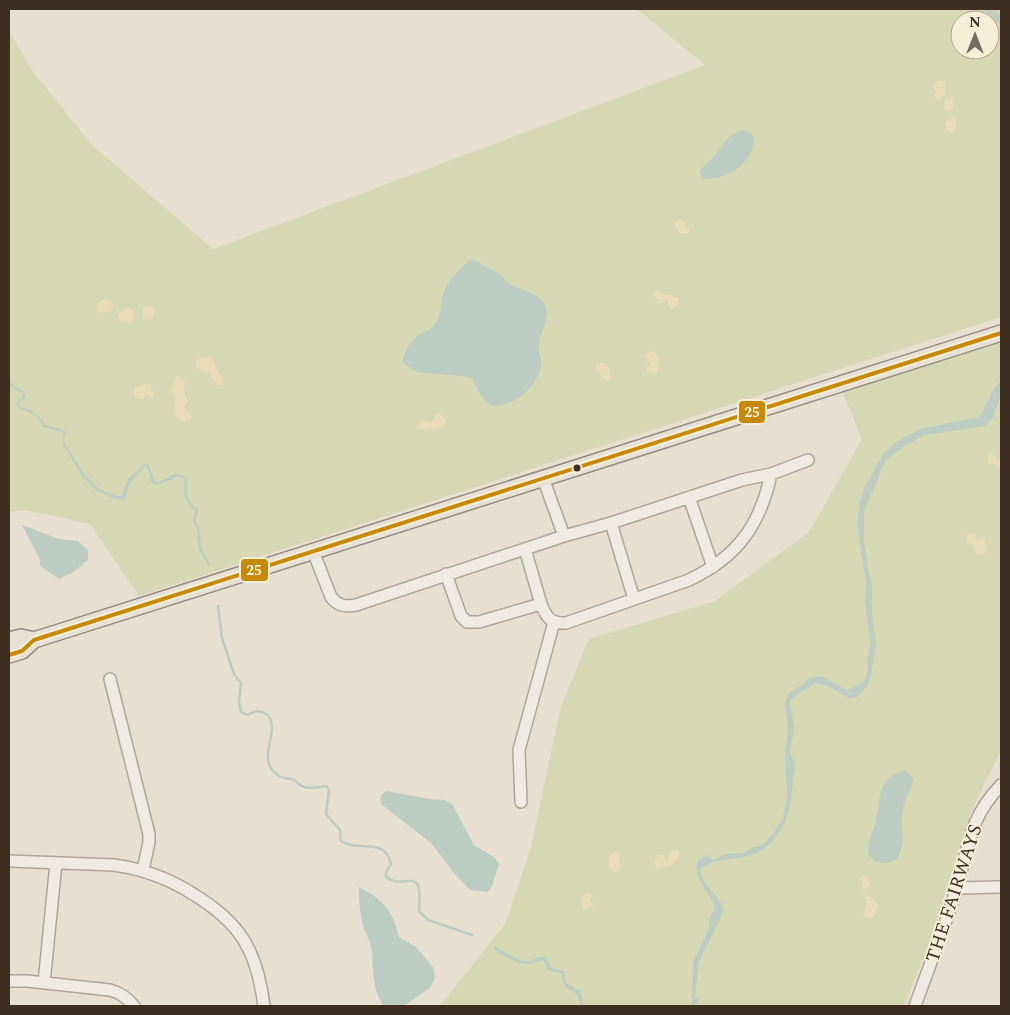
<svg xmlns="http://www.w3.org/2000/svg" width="1010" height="1015" font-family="Spectral,serif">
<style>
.green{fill:#d6d7b3;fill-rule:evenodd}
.sand{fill:#eadcb9}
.water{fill:#bcccc2}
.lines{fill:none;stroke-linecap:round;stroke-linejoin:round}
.stream{stroke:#bcccc2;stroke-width:2.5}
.minor-casing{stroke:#ada599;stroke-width:14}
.major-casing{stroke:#928b80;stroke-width:18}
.minor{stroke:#efebe3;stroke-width:11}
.major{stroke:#e6e1d4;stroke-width:15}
.bus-1-casing{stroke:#f7eed8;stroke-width:8}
.bus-1{stroke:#c88808;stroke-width:4}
.bus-dot{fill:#3d2e20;stroke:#f7eed8;stroke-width:2}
.labels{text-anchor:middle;stroke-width:4;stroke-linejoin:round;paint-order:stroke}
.street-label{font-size:19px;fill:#3d2e20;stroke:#f7eed8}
.line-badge{stroke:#f7eed8;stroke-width:2}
.badge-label{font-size:14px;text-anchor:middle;font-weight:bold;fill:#fff}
</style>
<rect width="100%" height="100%" fill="#e7e0d1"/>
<!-- green -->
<path class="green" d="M637,9H1001V317L139,596L90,524L25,510L9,512V30L31,69L91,144L213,249L705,65ZM960,20H990V50H960Z
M1001,326V750L971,812L928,947L904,1006H440L505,924L530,851L561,706L589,639L715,601L809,532L862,439L836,375Z"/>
<!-- sand -->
<path class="sand" d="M941,80L945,82C947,89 944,96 939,100L934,96L937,93L932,86L935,83L934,81Z
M952,96L954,97V105L950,111H946L944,108L946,104L944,102Z
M952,118L955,119L956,126L953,133H950L945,130L947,127L945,125L947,120Z
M678,219L686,222L685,227L689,229V233L681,234L674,224Z
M656,290L661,293L678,298V303L675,308L670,309L667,301L657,304V299L652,294Z
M105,300L112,301L113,307L111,311L101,313L97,310C95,304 99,301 105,300Z
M145,305L152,306L155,308L154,316L150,320H147L143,317V310Z
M126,308L133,310L134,316L132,321L128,323L126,321L122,322L118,317L120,312Z
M652,351L659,357L658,372L655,374L647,371V368L650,367L651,363L646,361L645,358L646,353Z
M201,357L213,359L219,374L223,378V385H218L211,378L210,371L204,372L196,367V361Z
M598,363H604L609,368L611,378L608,381L602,379L601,373L597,371L595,365Z
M176,376L181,377L185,382L184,391L188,401L184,407L191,416V419L185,422C169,415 177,408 174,397C173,394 171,392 171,389L175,383Z
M145,384L152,385L151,390L154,392L153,397H149L146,394L144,399L142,400L136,398L133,393L135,387Z
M436,414H441L447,420L442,427L434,429L427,428L426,430L418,428C421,419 425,421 432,422L434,420Z
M991,454L995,455L997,459L1001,458V470L995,464L988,463L987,457Z
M973,533L976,535V540L983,539L985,540V544L988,546L986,552L982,555L976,554L973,546L966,541L967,534Z
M616,850L620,853L619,862L622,867L618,872H613L609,868L608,857Z
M676,850L679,851L678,859L674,862L671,866L657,869L654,863L659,855H665V860L667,861L670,852Z
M863,874L870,880V885L865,890L861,889L863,882L859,879Z
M588,892L592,895L589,901L593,903L594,905L587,909H583L581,897Z
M867,896L874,898L878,905L876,913L872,919L865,918L863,912L866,906L865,898Z"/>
<!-- water -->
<path class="water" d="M984,9H994L1001,17V26Z
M743,130L750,133L754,138C754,163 726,181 702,179L700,171C705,164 712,160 717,153C726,141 727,135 743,130Z
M472,259C481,263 490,269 499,274C502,276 504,280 507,282C518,291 535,290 543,302C553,316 541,328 539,342C537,352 543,358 541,367C536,386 520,401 501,405C496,406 491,406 487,402C479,396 476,384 470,377L417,372L403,363C402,352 414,337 423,332C427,330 430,331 433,327C442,317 440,303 444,291C449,279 462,266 472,259Z
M9,378C10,380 11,383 13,385C19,390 25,388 25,398L19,403L20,407L30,410L34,414L39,416L45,425L64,430L66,433L64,438L65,444L85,475L99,489L116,496H122L128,479L144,465L148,464C152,470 151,477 156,482L161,481L172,475L173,479L155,485L151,482L147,467H145C136,476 127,482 127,496L123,500L115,499L97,491L82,476L63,444L64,433L44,427L38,417L18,407L17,403L23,396V393L11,386L9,382Z
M1001,381V393L993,418L985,426L924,435L900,449L886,460L864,511V541L868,571L872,581V615L876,644L871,674L868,685L857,697L848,698L830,687L815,683L791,699C788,709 795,719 794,729C793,737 790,744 790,752C791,757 795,761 795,766C796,769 794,774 793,777C792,804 787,831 765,848C746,863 719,854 700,869C701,885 720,895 724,910L699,962L695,997L696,999L700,998L695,1006H690L692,1002L693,962L703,942L709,927V919L715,908C710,892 698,885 696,866L699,860L708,855L710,859L712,860L726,854L744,853L751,848L763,845L773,834L783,818L787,798L785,755L788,728L785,704L789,693L801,686L809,678L816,676L823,677L847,690L861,684L865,679L868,671L867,662L871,641L867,620L865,600L866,582L857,524L860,501L865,487L883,454L893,444L920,429L979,417C988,406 990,390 1001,381Z
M22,525L59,539L78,541L88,550V560L72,573L59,579L40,566V560Z
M906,770L913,778C912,788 905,798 903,808C899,826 908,841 897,859C891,862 885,865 878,862C859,855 872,836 876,822C882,799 875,778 906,770Z
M387,791L430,799L445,800L452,804L474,845L495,858L499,864L492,886L488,892L470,890L454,873L431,843L381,804C380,797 381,794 387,791Z
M359,887C382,899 393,910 399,937L416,947L433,967L435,978L430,988L404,1006H384C372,990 373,969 372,951C371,944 367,935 364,929C360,914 359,902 359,887Z
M495,946C505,951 519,963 530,961C536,959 540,955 546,957L551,968L564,971L566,983L580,991L584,1006H580C580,994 574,992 565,987L561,973L548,970L543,960C538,960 533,964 527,964C516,965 502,954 493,949Z"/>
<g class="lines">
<!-- stream -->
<path class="stream" d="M170,478C177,474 180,474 186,479C184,493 185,501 197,510L194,522L198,528L200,549L209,564
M218,606L222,638L234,674L241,683L239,702L241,712L248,715C259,707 272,713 272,727C272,744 259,764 279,776C284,779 289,778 294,780C296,781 298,783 300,785C308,790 318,787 326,786L329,790L326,814L340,830L341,841C360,853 383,836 391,863L386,873V877C406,892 423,861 419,911L428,920L472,935"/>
<defs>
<path id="minor" d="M543,478L564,536
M689,497L713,567
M611,523L634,599
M313,551L331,597C338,606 345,607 356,605L564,536L611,523L742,480L771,474L808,460
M446,574L461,616L467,622H479L541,604L525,549
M541,604C546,617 551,624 566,623L689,580C737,557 760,526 771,474
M110,679L149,834V842L143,870
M521,802L519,750L554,622
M9,861L114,865C143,869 168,878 193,894C241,923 257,951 264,1006
M957,888L1001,887
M9,981H27L110,990C121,993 127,998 134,1006
M44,983L56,863
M915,1006C929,967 944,929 956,890C969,848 968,819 1001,785"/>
<path id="major" d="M9,640L21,637L34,640
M9,655L22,651L34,640L1001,333"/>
</defs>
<!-- minor casing -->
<use href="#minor" class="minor-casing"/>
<!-- major casing -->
<use href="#major" class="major-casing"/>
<!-- minor -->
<use href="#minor" class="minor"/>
<!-- major -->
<use href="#major" class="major"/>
<defs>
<path id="bus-1" d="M9,655L22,651L34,640L1001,333"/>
</defs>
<!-- bus-1 casing -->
<use href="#bus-1" class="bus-1-casing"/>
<!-- bus-1 -->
<use href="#bus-1" class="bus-1"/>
</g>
<!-- markers -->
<circle class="bus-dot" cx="577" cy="468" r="4.5"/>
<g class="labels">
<!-- street labels -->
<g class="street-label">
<text transform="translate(953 893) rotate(-72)" y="7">THE FAIRWAYS</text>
</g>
</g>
<g class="line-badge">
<rect x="738" y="400" width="28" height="24" rx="5" fill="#c88808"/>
<rect x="240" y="558" width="29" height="24" rx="5" fill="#c88808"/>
</g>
<g class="badge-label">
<text x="752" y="417">25</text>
<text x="254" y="575">25</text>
</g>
<!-- border -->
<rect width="1010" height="1015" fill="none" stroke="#3d2e20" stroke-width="20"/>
<!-- north arrow -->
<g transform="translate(975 35)"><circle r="24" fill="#f7eed8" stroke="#ada18e"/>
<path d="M0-4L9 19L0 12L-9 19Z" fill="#786c5e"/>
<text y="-8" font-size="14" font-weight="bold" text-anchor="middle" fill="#3d2e20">N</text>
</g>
</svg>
